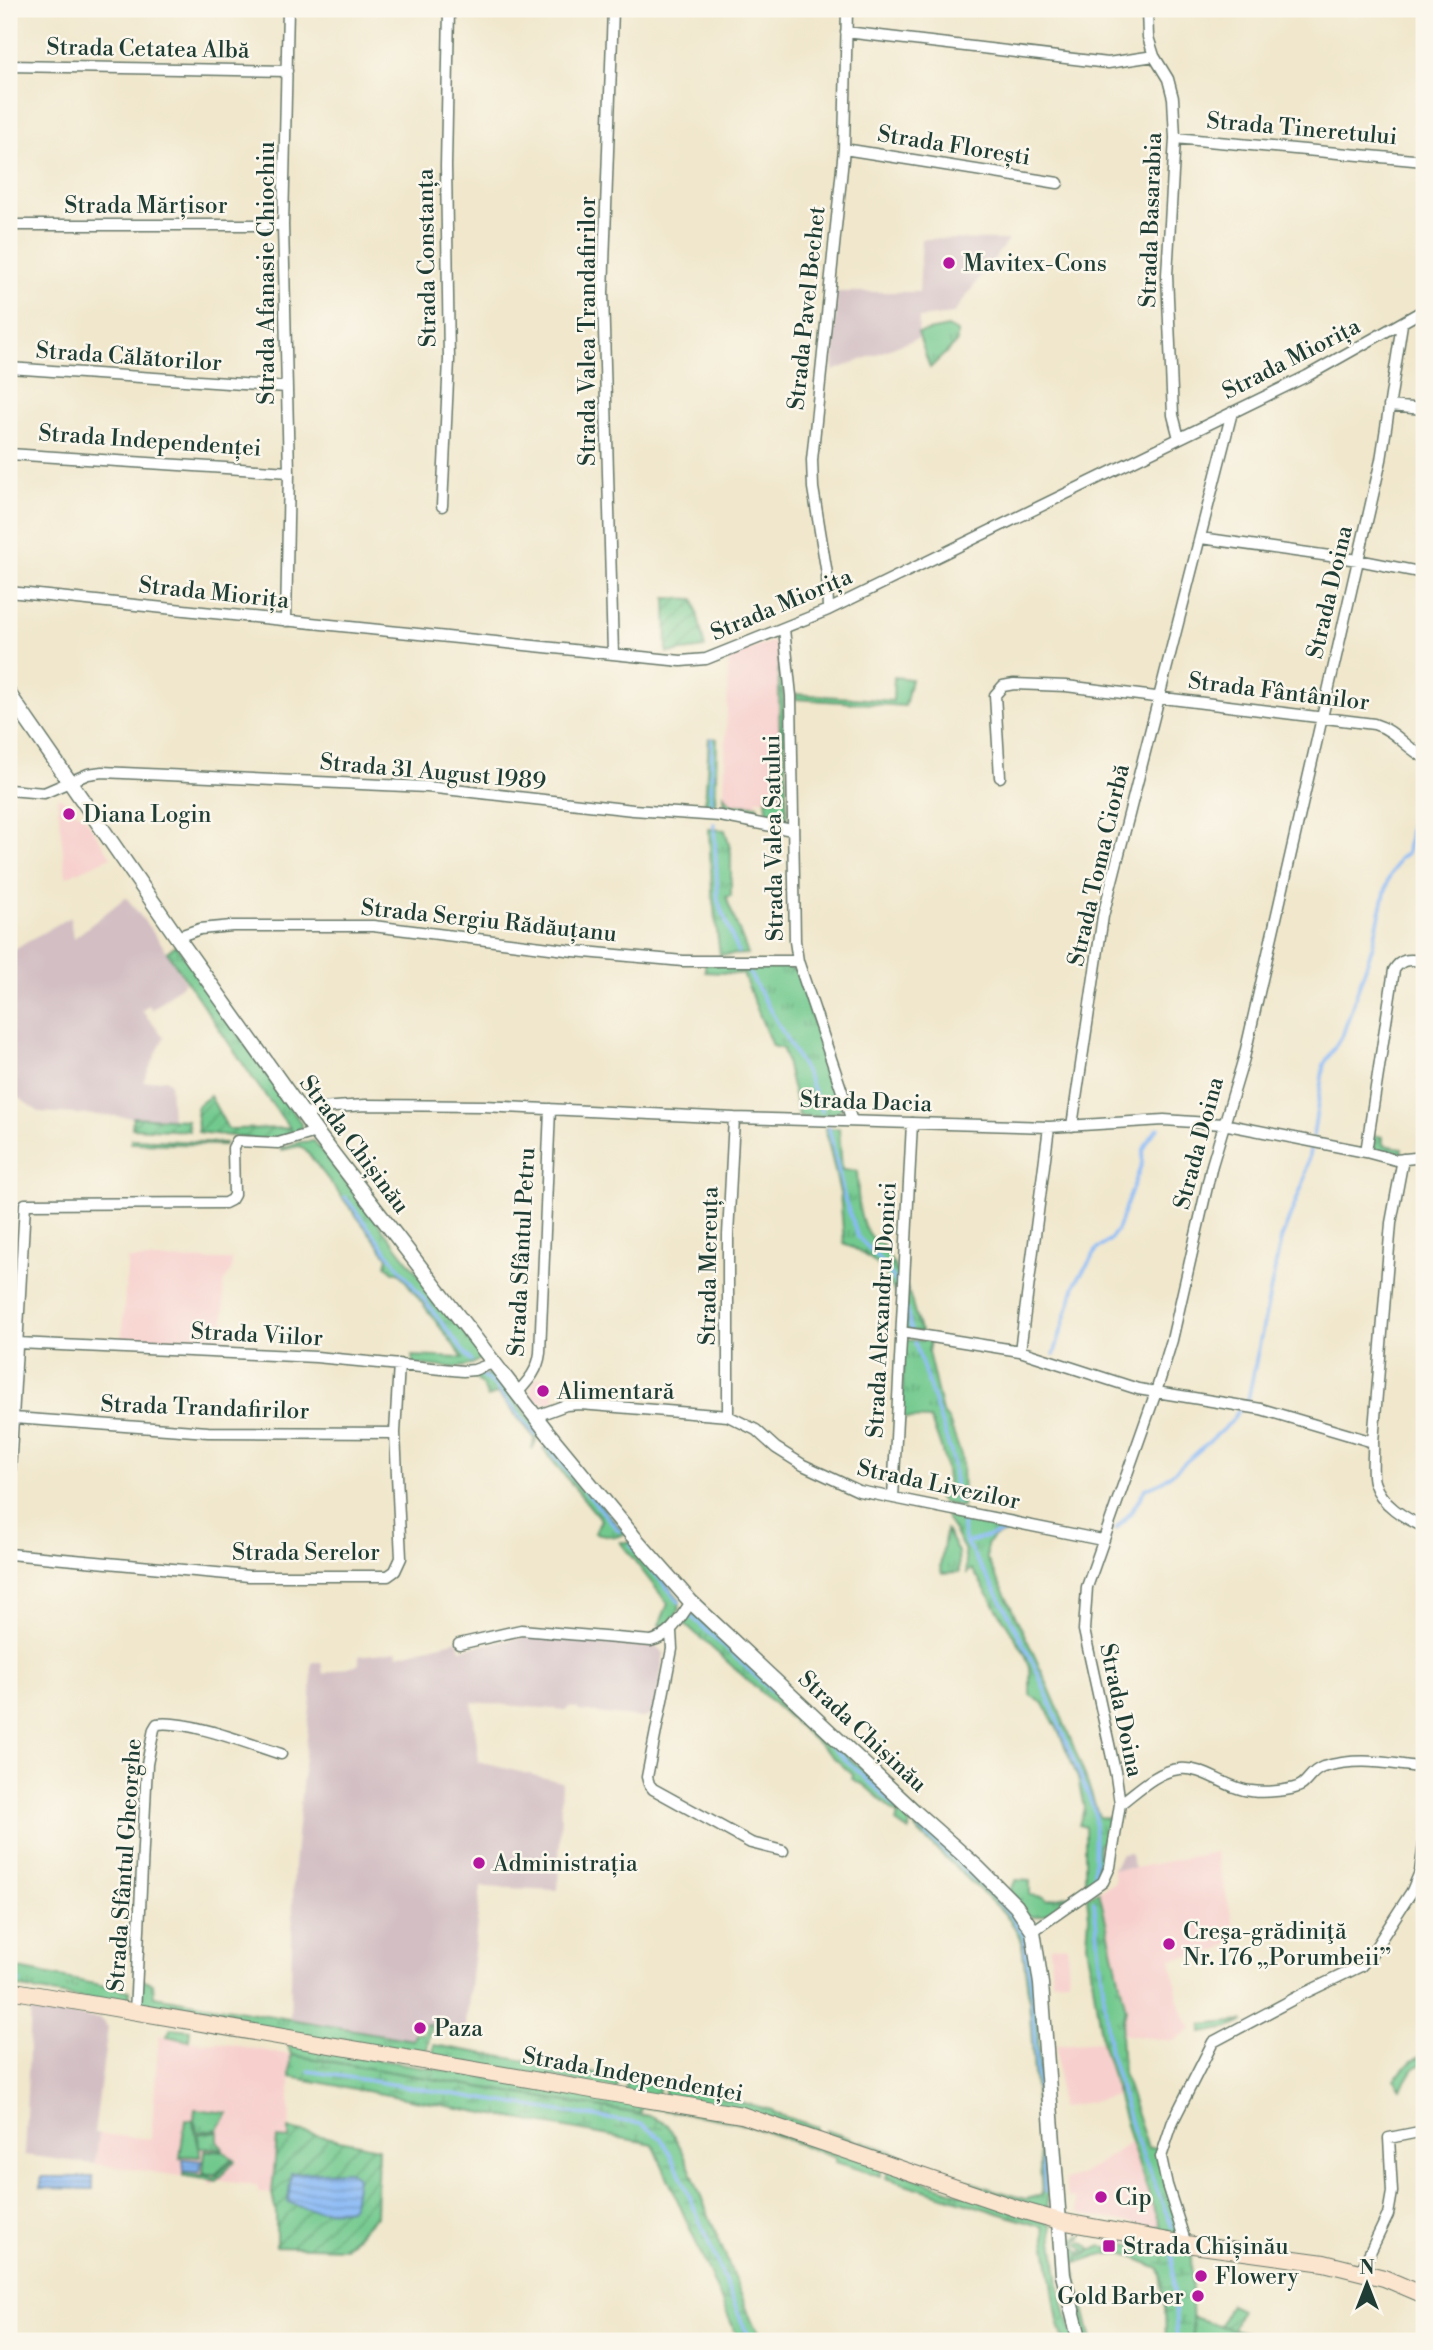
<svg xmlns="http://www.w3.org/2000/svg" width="1433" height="2350" font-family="'Libre Bodoni',serif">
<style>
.built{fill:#f7d0cd}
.industrial{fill:#d2bec3}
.grass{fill:url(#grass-tufts);stroke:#488361;stroke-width:2}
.wetland{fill:url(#wetland-marsh);stroke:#488361;stroke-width:2}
.garden{fill:url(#garden-furrows);stroke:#488361;stroke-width:2}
.pitch{fill:#72c98e;stroke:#488361;stroke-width:2}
.water{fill:url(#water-rules);stroke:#547c95;stroke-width:2}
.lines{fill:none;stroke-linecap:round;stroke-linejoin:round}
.stream{stroke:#8abaf6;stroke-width:3.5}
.minor-casing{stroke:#687869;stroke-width:13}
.tertiary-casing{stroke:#687869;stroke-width:17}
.secondary-casing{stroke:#687869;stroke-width:18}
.minor{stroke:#fff;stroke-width:10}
.tertiary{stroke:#fff;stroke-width:14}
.secondary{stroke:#fbe5cf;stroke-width:16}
.poi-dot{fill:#b5179e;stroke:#fbf7ec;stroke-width:2.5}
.labels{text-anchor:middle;stroke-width:5;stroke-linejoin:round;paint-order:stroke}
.street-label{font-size:23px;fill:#1f3d34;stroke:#fbf7ec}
.poi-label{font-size:23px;fill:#1f3d34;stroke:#fbf7ec;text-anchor:start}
</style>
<defs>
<pattern id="grass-tufts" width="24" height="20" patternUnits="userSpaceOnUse" patternTransform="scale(1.75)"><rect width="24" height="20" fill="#72c98e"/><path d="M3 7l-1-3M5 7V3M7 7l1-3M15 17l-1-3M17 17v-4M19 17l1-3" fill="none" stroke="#5da475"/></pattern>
<pattern id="wetland-marsh" width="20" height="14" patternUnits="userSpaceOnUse" patternTransform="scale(1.75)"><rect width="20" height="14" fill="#72c98e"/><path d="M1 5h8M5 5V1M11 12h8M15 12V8" fill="none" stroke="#5da475"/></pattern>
<pattern id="garden-furrows" width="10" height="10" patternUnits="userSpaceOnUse" patternTransform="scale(1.75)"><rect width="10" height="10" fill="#72c98e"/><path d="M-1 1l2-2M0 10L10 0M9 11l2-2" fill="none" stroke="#5da475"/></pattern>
<pattern id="water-rules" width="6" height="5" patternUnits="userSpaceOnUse" patternTransform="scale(1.75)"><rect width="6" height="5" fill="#8abaf6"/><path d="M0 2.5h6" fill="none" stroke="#7098c8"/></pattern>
</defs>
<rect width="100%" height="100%" fill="#fbf7ec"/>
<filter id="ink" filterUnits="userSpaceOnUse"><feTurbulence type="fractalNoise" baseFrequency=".0143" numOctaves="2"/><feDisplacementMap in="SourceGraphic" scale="14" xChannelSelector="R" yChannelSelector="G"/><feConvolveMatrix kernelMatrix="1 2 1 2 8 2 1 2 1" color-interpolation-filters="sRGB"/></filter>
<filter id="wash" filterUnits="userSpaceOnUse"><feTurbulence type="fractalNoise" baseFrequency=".00686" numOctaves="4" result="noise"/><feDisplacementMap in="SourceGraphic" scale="28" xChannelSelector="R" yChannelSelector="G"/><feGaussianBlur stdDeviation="1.57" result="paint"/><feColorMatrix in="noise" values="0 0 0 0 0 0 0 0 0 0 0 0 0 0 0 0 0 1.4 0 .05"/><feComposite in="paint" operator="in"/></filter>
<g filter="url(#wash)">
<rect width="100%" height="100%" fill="#f0e7cc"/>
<!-- built -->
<path class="built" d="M770,642L778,645L781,799H757V805L731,804L724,795L729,657Z
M57,797L70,803L68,808L83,815L111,857L66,877Z
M128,1259L232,1260L231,1271L223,1283L225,1347L121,1343Z
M537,1377H544V1384H554V1403L537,1402L531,1394L532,1386Z
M1215,1852L1237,1937L1217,1951L1171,1959L1178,1998L1184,2016L1192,2028L1174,2041L1121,2034L1126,2009L1099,1891L1115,1882L1113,1869L1135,1868Z
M1067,1945L1069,1980L1052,1981L1050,1947Z
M159,2035L189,2041L220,2043L291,2055L289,2139L277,2138L272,2193L258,2192V2186L215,2180L214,2185L209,2184V2180L95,2164L99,2134L151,2139Z
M1102,2042L1118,2096L1060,2108L1057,2045Z
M1131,2142L1152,2204L1162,2225L1157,2227L1078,2213L1075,2198L1067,2197L1065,2180L1081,2175Z"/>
<!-- industrial -->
<path class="industrial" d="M922,239L1008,240L953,314L919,318L918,338L833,371L837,292H919Z
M126,897L161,943L185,982L152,1010L149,1005L142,1011L164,1037L143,1082L166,1079L170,1083L172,1119L39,1112L9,1091V952L70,917L73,939Z
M542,1634L655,1646L664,1653L656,1708L653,1715L642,1718L579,1711L577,1708L569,1707L566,1710L472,1702L479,1762L562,1782L558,1890L481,1887L465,2033L461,2036L452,2030L417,2023L413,2040L290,2019L294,1865L311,1698L312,1662H321L323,1674L359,1664V1656L397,1651L398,1655L458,1640L461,1649Z
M1130,1853L1135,1868L1113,1869L1121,1854Z
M31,2009L100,2019L108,2027L94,2133L99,2134L95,2164L24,2155Z"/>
<!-- grass -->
<path class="grass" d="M948,327L957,332V342L930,368L918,333Z
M778,645L782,648L787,822L768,818L766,799L781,798Z
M894,677L911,679L905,706L796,699V694L893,701Z
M709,738L717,739L715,809L703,808L705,805Z
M724,795L731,804L757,805L759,816L725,811Z
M709,829L725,830L731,852V896L726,897L748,954L720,955L712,892Z
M176,945L301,1123V1129L296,1136L256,1083L167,952Z
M705,964H780L796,971L842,1108L829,1117L799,1116L783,1049L772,1046L743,974L705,972Z
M825,1128H839L842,1170L857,1171C859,1202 855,1220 877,1244L881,1243L899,1274L898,1299C881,1265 878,1260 844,1243L840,1193Z
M314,1141L482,1356C469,1375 434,1365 414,1364L412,1356L463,1358L399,1272H393L386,1265L388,1257L307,1152L300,1146L282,1150L280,1148L300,1142Z
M907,1286L919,1327L922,1333L905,1329Z
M907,1340L930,1341L928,1352L942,1412L949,1421L962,1458L963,1507L943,1503L939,1498L948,1494C947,1465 942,1446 930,1419L902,1418L904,1341Z
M474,1375H495L541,1432L532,1449L535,1438L498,1393L488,1398L482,1385L474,1377Z
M549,1442L625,1534L616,1537L595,1533L601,1520L543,1449Z
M946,1513L1015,1525V1530L993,1537L987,1545V1559C1030,1643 1070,1728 1099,1817L1112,1819L1108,1838L1099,1844L1098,1879C1084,1893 1047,1922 1028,1916L1010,1890L1016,1880L1030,1881V1895L1044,1897L1046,1900L1076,1894L1085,1887V1827L1079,1825L1084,1808L1078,1778L1060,1734L1044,1704L1030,1695V1668L1024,1652L972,1569L967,1573L964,1549L947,1519Z
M946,1530L958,1552L959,1572L942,1573L940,1567Z
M620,1542H632L680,1600L679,1610L667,1627L659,1625L668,1604Z
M696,1614L911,1815L909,1831L896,1822L898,1815L864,1785L852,1779L853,1775L683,1622L687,1617Z
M918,1821L1008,1904L1021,1923L1029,1939L1035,1980L1048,2211L825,2137L826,2130L859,2142L863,2141L988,2188L1026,2199L1042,2195L1029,1999L1022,1944L1015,1928L1004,1913L915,1829Z
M1099,1891L1126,2009L1121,2034L1123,2073L1148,2148L1158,2147L1163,2127L1165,2128L1159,2151L1180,2234L1157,2230L1155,2227L1161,2225L1152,2204L1131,2142L1102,2042L1087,1944L1089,1916L1087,1897Z
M9,1967L130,1991L128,2006L9,1986Z
M141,1979L153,1983L154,1996L413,2040L415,2033L424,2034L426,2024L431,2025L426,2056L139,2007Z
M1244,2021L1229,2028L1202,2033V2025Z
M171,2028L190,2030L189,2041L167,2036Z
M288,2045L721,2115L881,2166L880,2176L835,2162L836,2158C810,2149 783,2137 755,2128C718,2117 680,2113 642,2107L640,2114L291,2055Z
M434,2045L619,2077L617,2089L433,2057Z
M1424,2053V2062L1412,2070L1401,2088L1394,2079L1412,2061Z
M627,2079L660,2085L658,2097L625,2091Z
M666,2086L715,2095L716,2092L723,2098L773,2110V2113L817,2127L816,2134L664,2096Z
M195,2109L228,2113L218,2129L197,2132L194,2120Z
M185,2120L193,2121L201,2157L183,2156L180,2158Z
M218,2131V2141L223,2149L199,2148L198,2134Z
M205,2151H223L232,2158L216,2174H203Z
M234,2159L235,2161L217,2181L184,2176V2173L215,2177Z
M888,2169L1051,2224L1059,2285L1074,2341H1064L1058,2321L1043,2227L886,2178Z
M1081,2235L1082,2237L1075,2242L1080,2253L1085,2250L1078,2243L1083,2242L1092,2250L1078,2257L1079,2262L1073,2264L1092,2341H1085L1067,2265L1068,2242Z"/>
<!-- wetland -->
<path class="wetland" d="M291,2055L650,2116L668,2125L683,2152L753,2324L767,2341H743L736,2334L653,2144L290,2077Z
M1112,2242L1191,2254L1193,2341H1166L1165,2308L1159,2268L1123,2253L1099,2255L1079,2262L1078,2257L1102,2246L1111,2248Z"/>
<!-- garden -->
<path class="garden" d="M666,598L694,599L705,648L667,653Z
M210,1096L228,1129L290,1128L296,1136L265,1140L198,1132L197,1106Z
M133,1117L187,1120L189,1131L132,1128Z
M1373,1135L1383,1137V1145L1402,1148L1401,1156L1374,1150L1372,1143Z
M131,1139L225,1143V1145L131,1143Z
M289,2129L378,2148L376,2216L345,2248L276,2246V2213L272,2193L277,2138L289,2139Z
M1230,2304L1241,2309L1233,2330L1220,2326Z"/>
<!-- pitch -->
<path class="pitch" d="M1192,2317L1270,2341H1193Z"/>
<!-- water -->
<path class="water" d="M183,2159L202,2161L200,2172L184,2171Z
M349,2171L357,2178L353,2205L350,2209C336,2212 299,2211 288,2201L291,2173Z
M41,2177H93V2189L41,2188Z"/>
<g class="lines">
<!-- stream -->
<path class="stream" d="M1422,748L1424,745
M711,804L712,739
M714,824L718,901L738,952
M748,971L807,1075L822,1111
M829,1128L845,1200L858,1237L884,1264L897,1283
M1313,1136L1324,1064L1343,1034L1372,948L1388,880L1399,859L1407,853L1419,764
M345,1197L471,1361
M907,1310L911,1329
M915,1343L952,1456L957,1501
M1054,1355L1076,1282L1098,1248L1109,1241L1117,1230L1142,1163C1142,1147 1148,1139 1159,1128
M483,1377L494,1385L536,1435
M1248,1400L1281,1239L1304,1181L1310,1150
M547,1447L619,1531
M961,1519L966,1543L1001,1600L1037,1671L1095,1812L1094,1880
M1116,1529L1132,1511L1145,1489L1163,1481L1194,1455L1231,1422L1239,1409
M966,1543L1017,1528
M631,1545L679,1602
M692,1617L906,1816
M919,1828L995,1898L1011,1916L1023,1935L1031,1986L1045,2192
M1094,1901L1110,2054L1133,2131L1172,2227
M9,1977L20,1982
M309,2071L641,2124L661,2138L677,2167L745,2329L755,2341
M1172,2255L1177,2341"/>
</g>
</g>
<g filter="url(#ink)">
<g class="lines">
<defs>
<path id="minor" d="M1147,9L1148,37L1154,56L1168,79L1173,98L1175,138L1167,275L1173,415L1179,438
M846,32L1108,63L1154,56
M9,66L287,71
M1175,138L1424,161
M844,149L1058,183
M9,225H283
M9,368L287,387
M1389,406L1424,409
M9,454L289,472
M442,506L449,360L446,166L449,9
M1201,538L1358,560L1424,573
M9,592L681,661L706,659L828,610L1307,376L1424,310
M828,610L827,574L813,488L812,460L844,149L847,9
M286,621L289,472L283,225L288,9
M784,629L791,696L795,941L798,961L852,1121
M613,653L603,293L613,9
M1000,777L995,695L1003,686L1014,684L1066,686L1374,724C1395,730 1405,747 1424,757
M9,790L44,793L88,774L102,772L427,787L633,810L720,816L792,830
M177,937L200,929L232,926H373L574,951L683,961H798
M304,1117L319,1108L366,1105L484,1106L734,1118L1049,1127L1164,1120L1223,1124L1366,1152L1396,1160L1424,1157
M1072,1126L1103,916L1232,412
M1366,1152L1394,970C1402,957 1411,960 1424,961
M901,1332L1020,1351L1138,1389L1261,1409L1373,1442C1374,1454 1371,1471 1374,1482C1381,1505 1405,1518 1424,1527
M18,1343L316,1357L463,1371L474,1370L493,1363
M1020,1351L1049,1127
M518,1392C529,1380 538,1370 540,1353L550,1109
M536,1416L566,1405L580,1404L728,1416L756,1430L776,1448L803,1465L859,1491L1102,1540
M728,1416V1235L734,1118
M14,1418L208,1432L395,1433
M1373,1442L1391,1223L1403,1159
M9,1490L25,1204L225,1203L231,1200L234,1195L233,1148L237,1141L278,1143L316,1132
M893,1498L912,1123
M9,1554L249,1576H388L395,1571L401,1558L395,1433L399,1364
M671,1631L672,1649L647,1777L649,1784L653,1789L751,1843L783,1851
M459,1644L521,1630L651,1641C671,1636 680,1618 691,1602
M1120,1804C1137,1791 1157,1771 1179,1769C1204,1766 1226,1789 1251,1791C1262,1793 1295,1791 1303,1784C1311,1777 1312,1771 1323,1767C1357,1757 1390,1763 1424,1768
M1033,1931L1103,1882L1110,1867L1120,1804L1116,1776L1084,1630L1087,1587L1156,1392L1172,1340L1212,1165L1244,1058L1381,460L1402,324
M135,2013L147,1764L154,1729L157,1724C189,1720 249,1744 281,1754
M1186,2244L1167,2185L1161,2157L1173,2121L1213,2042L1303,1994L1361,1966L1372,1953L1412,1891L1420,1872L1424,1844
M1361,2271L1388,2215L1392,2192L1389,2138L1424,2131"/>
<path id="tertiary" d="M9,694L177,937L316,1132L548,1433L633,1536L691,1602L915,1812L977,1867L1016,1906L1033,1931L1041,1984L1063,2275L1080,2341"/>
<path id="secondary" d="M9,1990L621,2095L742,2115L1024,2211L1060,2221L1186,2244L1324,2263L1384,2278L1424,2295"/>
</defs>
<!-- minor casing -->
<use href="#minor" class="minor-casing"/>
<!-- tertiary casing -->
<use href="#tertiary" class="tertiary-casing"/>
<!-- secondary casing -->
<use href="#secondary" class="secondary-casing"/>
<!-- minor -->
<use href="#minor" class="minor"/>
<!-- tertiary -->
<use href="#tertiary" class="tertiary"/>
<!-- secondary -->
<use href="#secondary" class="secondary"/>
</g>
</g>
<!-- markers -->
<g class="poi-dot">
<circle cx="949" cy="263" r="7"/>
<circle cx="69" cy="814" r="7"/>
<circle cx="543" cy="1391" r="7"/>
<circle cx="479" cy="1863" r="7"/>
<circle cx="1169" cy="1944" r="7"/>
<circle cx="420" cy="2028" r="7"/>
<circle cx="1101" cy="2197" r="7"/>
<rect x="1102" y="2239" width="14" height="14" rx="3.5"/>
<circle cx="1201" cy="2276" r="7"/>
<circle cx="1198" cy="2296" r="7"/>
</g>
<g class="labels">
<!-- street labels -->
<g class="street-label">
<text transform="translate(148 48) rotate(1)" y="8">Strada Cetatea Albă</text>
<text transform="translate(1302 128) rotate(5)" y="8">Strada Tineretului</text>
<text transform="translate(954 145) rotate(9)" y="8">Strada Florești</text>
<text x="146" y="213">Strada Mărțisor</text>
<text transform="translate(1150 220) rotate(-88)" y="8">Strada Basarabia</text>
<text transform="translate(426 258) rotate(-91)" y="8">Strada Constanța</text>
<text transform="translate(266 273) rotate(-90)" y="8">Strada Afanasie Chiochiu</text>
<text transform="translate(806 308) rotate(-84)" y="8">Strada Pavel Bechet</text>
<text transform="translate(587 331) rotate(-90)" y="8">Strada Valea Trandafirilor</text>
<text transform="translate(129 356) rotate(4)" y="8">Strada Călătorilor</text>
<text transform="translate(1291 358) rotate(-27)" y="8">Strada Miorița</text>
<text transform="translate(150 440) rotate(4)" y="8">Strada Independenței</text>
<text transform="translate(214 592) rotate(6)" y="8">Strada Miorița</text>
<text transform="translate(1329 592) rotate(-77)" y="8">Strada Doina</text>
<text transform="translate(781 604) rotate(-23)" y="8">Strada Miorița</text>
<text transform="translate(1279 691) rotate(7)" y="8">Strada Fântânilor</text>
<text transform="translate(433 771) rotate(5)" y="8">Strada 31 August 1989</text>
<text transform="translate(773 838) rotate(-91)" y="8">Strada Valea Satului</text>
<text transform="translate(1098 865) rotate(-77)" y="8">Strada Toma Ciorbă</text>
<text transform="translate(489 920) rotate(6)" y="8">Strada Sergiu Rădăuțanu</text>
<text transform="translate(866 1101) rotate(2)" y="8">Strada Dacia</text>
<text transform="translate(1198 1143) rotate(-75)" y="8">Strada Doina</text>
<text transform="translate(355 1144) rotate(53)" y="8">Strada Chișinău</text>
<text transform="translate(521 1252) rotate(-87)" y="8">Strada Sfântul Petru</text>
<text transform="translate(708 1266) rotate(-89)" y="8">Strada Mereuța</text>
<text transform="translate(881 1310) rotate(-87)" y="8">Strada Alexandru Donici</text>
<text transform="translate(257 1334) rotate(3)" y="8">Strada Viilor</text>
<text transform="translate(205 1407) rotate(2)" y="8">Strada Trandafirilor</text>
<text transform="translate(939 1484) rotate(12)" y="8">Strada Livezilor</text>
<text x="306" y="1560">Strada Serelor</text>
<text transform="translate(1122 1710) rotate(78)" y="8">Strada Doina</text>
<text transform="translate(863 1731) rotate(43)" y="8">Strada Chișinău</text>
<text transform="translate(124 1865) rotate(-86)" y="8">Strada Sfântul Gheorghe</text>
<text transform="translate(633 2074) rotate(10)" y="8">Strada Independenței</text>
</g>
<!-- poi labels -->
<g class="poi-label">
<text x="963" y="271">Mavitex-Cons</text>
<text x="83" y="822">Diana Login</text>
<text x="557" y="1399">Alimentară</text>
<text x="493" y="1871">Administrația</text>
<text x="1183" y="1939">Creşa-grădiniţă<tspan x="1183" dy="26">Nr. 176 „Porumbeii”</tspan></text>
<text x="434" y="2036">Paza</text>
<text x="1115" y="2205">Cip</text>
<text x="1123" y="2254">Strada Chișinău</text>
<text x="1215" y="2284">Flowery</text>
<text x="1184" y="2304" text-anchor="end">Gold Barber</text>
</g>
</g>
<!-- margin -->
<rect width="1433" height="2350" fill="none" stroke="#fbf7ec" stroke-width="35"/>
<!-- north arrow -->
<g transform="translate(1367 2284)" stroke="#fbf7ec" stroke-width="5" paint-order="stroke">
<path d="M0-5L12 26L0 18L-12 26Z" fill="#1f3d34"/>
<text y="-10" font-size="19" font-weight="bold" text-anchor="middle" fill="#1f3d34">N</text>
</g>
</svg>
